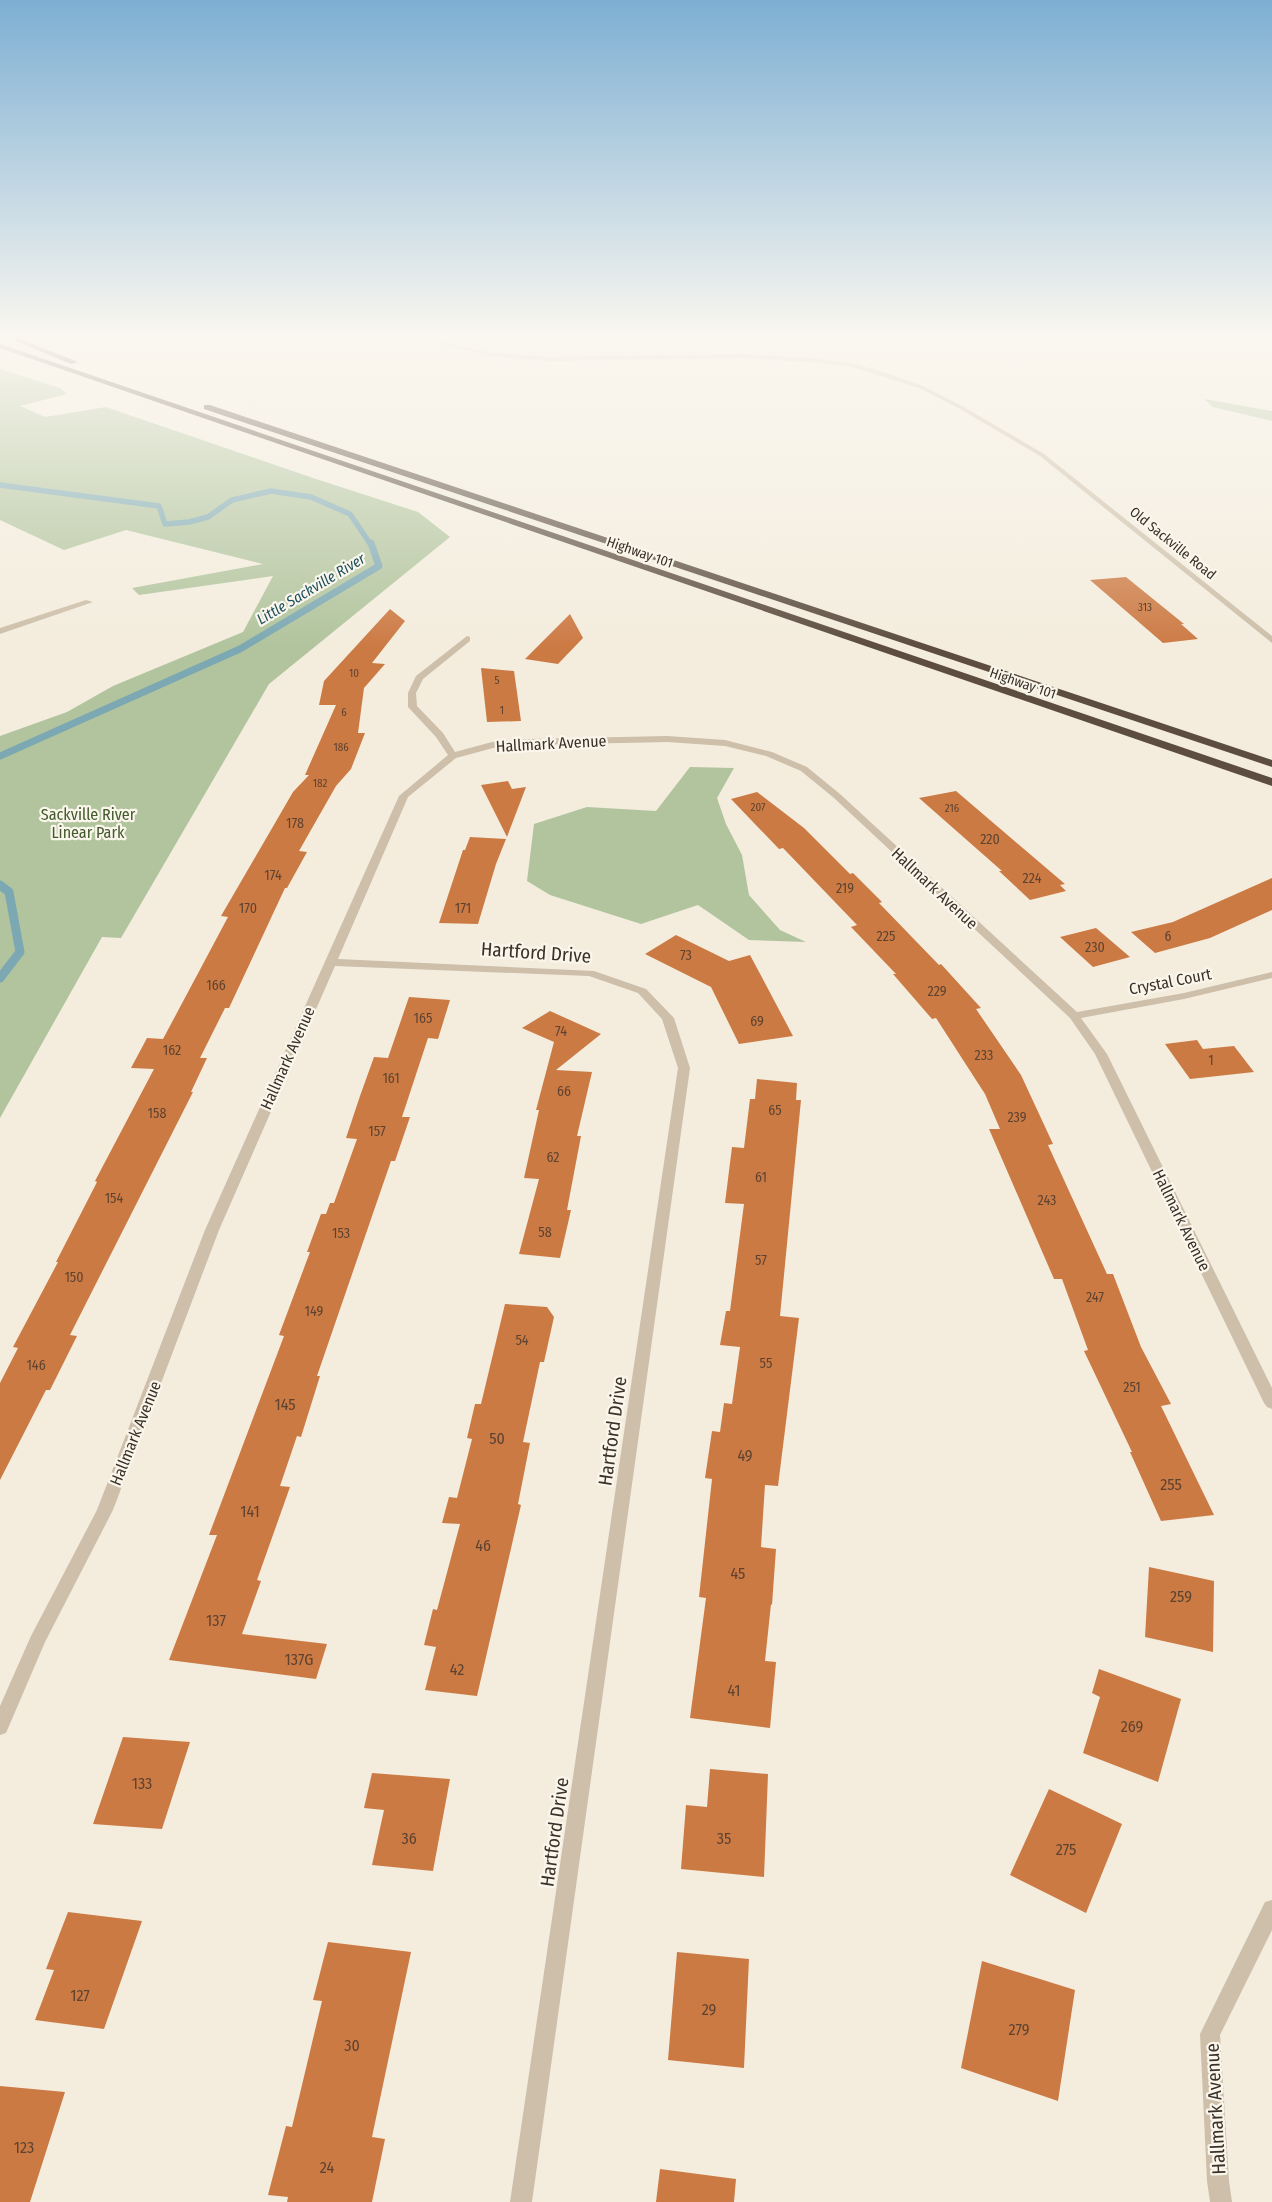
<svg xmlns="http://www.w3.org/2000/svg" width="1272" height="2202" font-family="'Fira Sans Condensed',sans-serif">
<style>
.green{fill:#b1c49d}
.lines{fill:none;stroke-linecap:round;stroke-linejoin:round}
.stream-far2{stroke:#7ca8b3;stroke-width:5.5}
.stream-far1{stroke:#7ca8b3;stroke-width:7}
.stream{stroke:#7ca8b3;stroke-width:9}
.building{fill:#cc7a44}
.minor{fill:#cdbfa9;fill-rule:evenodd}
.highway{fill:#5c4d40;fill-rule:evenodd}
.labels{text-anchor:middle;stroke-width:4.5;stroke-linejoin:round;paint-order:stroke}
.far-number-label{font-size:11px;fill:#5e4330}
.far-street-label{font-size:14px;fill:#3a3129;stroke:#fbf6ec}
.number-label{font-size:14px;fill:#5e4330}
.far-water-label{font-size:15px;font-style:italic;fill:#1c505f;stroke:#fbf6ec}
.street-label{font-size:16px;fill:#3a3129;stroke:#fbf6ec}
.park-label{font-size:16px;fill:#425a2c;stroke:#fbf6ec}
.near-number-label{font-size:16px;fill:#5e4330}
.near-street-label{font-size:19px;fill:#3a3129;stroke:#fbf6ec}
</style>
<rect width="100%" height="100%" fill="#f4edde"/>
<!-- green -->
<path class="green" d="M0,369L60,388L67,394L20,406L45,417L106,407L313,478L418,512L450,537L269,684L121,938L102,937L0,1118V736L67,712L113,686L243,632L273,576L139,595L132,588L263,564L126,530L64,550L0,520Z
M1204,399L1272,411V421L1213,407Z
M690,767L734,768L717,798L726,824L742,855L749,895L780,930L806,942L749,940L698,905L641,924L550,895L527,881L534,824L587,807L656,811Z"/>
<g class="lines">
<!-- stream-far2 -->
<path class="stream-far2" d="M0,485L159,506L165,524L189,522L208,517L232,500L271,491L311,497L350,514L371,545"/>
<!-- stream-far1 -->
<path class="stream-far1" d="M0,756L240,649L379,566L371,543"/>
<!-- stream -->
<path class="stream" d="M0,885L9,892L20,952L0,978"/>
</g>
<!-- building -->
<path class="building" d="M1126,577L1184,624H1181L1198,639L1163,643L1090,580Z
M390,609L405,621L372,663L385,664L364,688L358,733H365L351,769L336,786L299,851L307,852L287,888H285L229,1008H225L200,1058H207L191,1092H193L70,1335L77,1336L50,1390H46L0,1480V1383L18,1348L13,1347L58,1262H56L97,1182L95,1181L154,1069L131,1068L147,1038L163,1039L228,917L221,916L293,792L309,775H305L336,705H319L324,681Z
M570,614L583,638L558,664L525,659Z
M481,668L514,671L521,721L487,722Z
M508,781L512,789L526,787L507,837L481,785Z
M956,791L1065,884L1060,885L1066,891L1030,900L999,871H1002L919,798Z
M757,792L804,828L850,874L853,873L882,902L879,903L939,965L941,964L981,1008L976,1009L1021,1075L1053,1144L1048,1145L1107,1274H1113L1141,1347L1171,1404L1161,1406L1214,1515L1161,1521L1130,1452H1132L1084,1351L1088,1350L1062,1279H1054L989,1129H1000L985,1094L936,1018L932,1019L893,974H896L851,927L857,925L783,848L779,849L731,799Z
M470,837L506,839L496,864L478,924L439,923L463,850H465Z
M1272,878V910L1210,938L1155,953L1131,932L1173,922Z
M1096,928L1130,957L1093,967L1060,937Z
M676,935L729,961L750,955L793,1036L739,1044L711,987L645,954Z
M409,997L450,1000L438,1039L428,1038L402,1117H410L395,1161H391L317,1376H320L301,1437L297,1436L280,1486L290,1487L257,1580L261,1581L242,1634L327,1644L316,1679L169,1660L217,1535H209L284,1336L279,1335L310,1252H307L321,1214H326L330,1203H334L357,1139L346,1138L360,1096L374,1057L388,1058Z
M550,1011L601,1034L556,1070L592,1072L577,1136H581L567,1210H571L560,1258L519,1254L539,1179L524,1178L539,1110H536L554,1042L522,1028Z
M1197,1040L1203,1049L1234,1046L1254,1072L1190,1079L1165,1044Z
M757,1079L797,1083L796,1100H801L780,1316L799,1318L778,1486L765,1485L761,1547L776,1549L772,1605L771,1604L765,1661L776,1662L770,1728L690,1718L706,1598L699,1597L712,1479L705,1478L712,1431L720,1432L724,1403L732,1404L740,1347L720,1345L726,1311H730L744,1204L725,1203L732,1147L744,1148L750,1099H755Z
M505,1304L547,1307L554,1317L544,1362H540L523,1442L530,1443L518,1504L521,1505L477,1696L425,1690L436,1647L424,1645L433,1609L437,1610L460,1524L442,1523L449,1497L457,1498L472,1439L467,1438L475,1404H481Z
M1149,1567L1214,1581L1213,1652L1145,1637Z
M1099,1669L1181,1699L1158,1782L1083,1753L1100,1697L1092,1693Z
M123,1737L190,1742L162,1829L93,1824Z
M710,1769L768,1774L764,1877L681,1869L686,1805L707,1807Z
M372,1773L450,1779L433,1871L372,1865L384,1810L364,1808Z
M1049,1789L1122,1824L1086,1913L1010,1875Z
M68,1912L142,1921L104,2029L35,2020L54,1970L46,1969Z
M328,1942L411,1952L372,2137L385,2139L372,2202H287L288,2197L268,2195L286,2126L292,2127L322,2001L313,2000Z
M677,1952L749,1959L744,2068L668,2060Z
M982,1961L1075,1990L1058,2101L961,2068Z
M0,2086L65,2092L30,2202H0Z
M660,2169L736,2179L734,2202H656Z"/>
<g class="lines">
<!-- minor -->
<path class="minor" d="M423,339H434L487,352L548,357L742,354L809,358L852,363L889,374L923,386L964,407L1044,454L1272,636V643L1040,456L960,409L919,388L852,367L809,362L742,358L548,361L487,356Z
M86,600L93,602L0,634V628Z
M467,636L470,637V641L423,679L416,693L417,706L443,733L455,752L492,742L530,739L667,736L725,740L772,752L807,767L840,794L1077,1012L1184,993L1272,972V978L1184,999L1081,1018L1107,1054L1272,1388V1409L1267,1407L1264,1403L1095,1054L1070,1018L834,798L801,771L766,756L725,746L667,742L530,745L493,748L456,758L408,797L338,959L594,971L646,989L674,1018L690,1068L532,2202H510L678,1068L662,1019L638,993L589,976L335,966L219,1230L113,1510L45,1642L6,1733L0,1735V1706L31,1636L97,1510L205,1230L399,796L448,755L436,737L408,707V693L416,676Z
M1272,1900V1930L1220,2035L1229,2181L1232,2202H1210L1207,2181L1200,2034L1265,1902Z"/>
<!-- highway -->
<path class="highway" d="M10,339H20L78,362L71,364Z
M0,344L1272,778V786L0,348Z
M204,405H210L1272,760V767L204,409Z"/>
</g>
<!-- sky -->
<linearGradient id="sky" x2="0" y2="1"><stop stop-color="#7dafd3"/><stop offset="0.52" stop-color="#faf7f0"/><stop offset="1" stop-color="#faf7f0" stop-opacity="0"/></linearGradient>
<rect width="1272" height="647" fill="url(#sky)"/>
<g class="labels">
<!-- far-number labels -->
<g class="far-number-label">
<text x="1145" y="611">313</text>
<text x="354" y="677">10</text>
<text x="497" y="684">5</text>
<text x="502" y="714">1</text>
<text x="344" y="716">6</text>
<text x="341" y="751">186</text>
<text x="320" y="787">182</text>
<text x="758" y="811">207</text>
<text x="952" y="812">216</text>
</g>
<!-- far-street labels -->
<g class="far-street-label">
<text transform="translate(1173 543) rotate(39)" y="5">Old Sackville Road</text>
<text transform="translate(640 552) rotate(19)" y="5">Highway 101</text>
<text transform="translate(1023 683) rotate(19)" y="5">Highway 101</text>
</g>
<!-- number labels -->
<g class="number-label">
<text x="295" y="828">178</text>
<text x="990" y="844">220</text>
<text x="273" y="880">174</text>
<text x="1032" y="883">224</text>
<text x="845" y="893">219</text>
<text x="248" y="913">170</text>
<text x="463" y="913">171</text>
<text x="886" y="941">225</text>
<text x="1168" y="941">6</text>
<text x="1095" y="952">230</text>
<text x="686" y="960">73</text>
<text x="216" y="990">166</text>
<text x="937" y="996">229</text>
<text x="423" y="1023">165</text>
<text x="757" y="1026">69</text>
<text x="561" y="1036">74</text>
<text x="172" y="1055">162</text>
<text x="984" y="1060">233</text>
<text x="1211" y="1065">1</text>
<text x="391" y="1083">161</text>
<text x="564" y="1096">66</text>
<text x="775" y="1115">65</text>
<text x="157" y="1118">158</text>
<text x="1017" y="1122">239</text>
<text x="377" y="1136">157</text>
<text x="553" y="1162">62</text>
<text x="761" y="1182">61</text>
<text x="114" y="1203">154</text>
<text x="1047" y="1205">243</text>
<text x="545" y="1237">58</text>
<text x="341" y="1238">153</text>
<text x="761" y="1265">57</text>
<text x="74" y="1282">150</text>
<text x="1095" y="1302">247</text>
<text x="314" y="1316">149</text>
<text x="522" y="1345">54</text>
<text x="766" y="1368">55</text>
<text x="36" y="1370">146</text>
<text x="1132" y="1392">251</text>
</g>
<!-- far-water labels -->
<g class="far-water-label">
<text transform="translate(311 589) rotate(-31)" y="5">Little Sackville River</text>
</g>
<!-- street labels -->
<g class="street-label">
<text transform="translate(551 743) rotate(-3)" y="6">Hallmark Avenue</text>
<text transform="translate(935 888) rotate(43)" y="6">Hallmark Avenue</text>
<text transform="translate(1170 981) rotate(-11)" y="6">Crystal Court</text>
<text transform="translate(287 1058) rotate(-66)" y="6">Hallmark Avenue</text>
<text transform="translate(1182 1220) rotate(64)" y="6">Hallmark Avenue</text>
<text transform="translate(135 1433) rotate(-68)" y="6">Hallmark Avenue</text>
</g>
<!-- park labels -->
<g class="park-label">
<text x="88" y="820">Sackville River<tspan x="88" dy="18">Linear Park</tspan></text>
</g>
<!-- near-number labels -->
<g class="near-number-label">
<text x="285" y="1410">145</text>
<text x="497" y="1444">50</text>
<text x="745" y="1461">49</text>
<text x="1171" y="1490">255</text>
<text x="250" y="1517">141</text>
<text x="483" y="1551">46</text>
<text x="738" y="1579">45</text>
<text x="1181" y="1602">259</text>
<text x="216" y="1626">137</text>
<text x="299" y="1665">137G</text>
<text x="457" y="1675">42</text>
<text x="734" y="1696">41</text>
<text x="1132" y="1732">269</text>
<text x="142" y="1789">133</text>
<text x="409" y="1844">36</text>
<text x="724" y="1844">35</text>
<text x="1066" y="1855">275</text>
<text x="80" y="2001">127</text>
<text x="709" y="2015">29</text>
<text x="1019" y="2035">279</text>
<text x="352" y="2051">30</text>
<text x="24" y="2153">123</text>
<text x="327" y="2173">24</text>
</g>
<!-- near-street labels -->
<g class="near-street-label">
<text transform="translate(536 952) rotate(4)" y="7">Hartford Drive</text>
<text transform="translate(612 1431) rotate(-82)" y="7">Hartford Drive</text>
<text transform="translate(554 1832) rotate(-82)" y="7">Hartford Drive</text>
<text transform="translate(1215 2109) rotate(-93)" y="7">Hallmark Avenue</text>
</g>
</g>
</svg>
